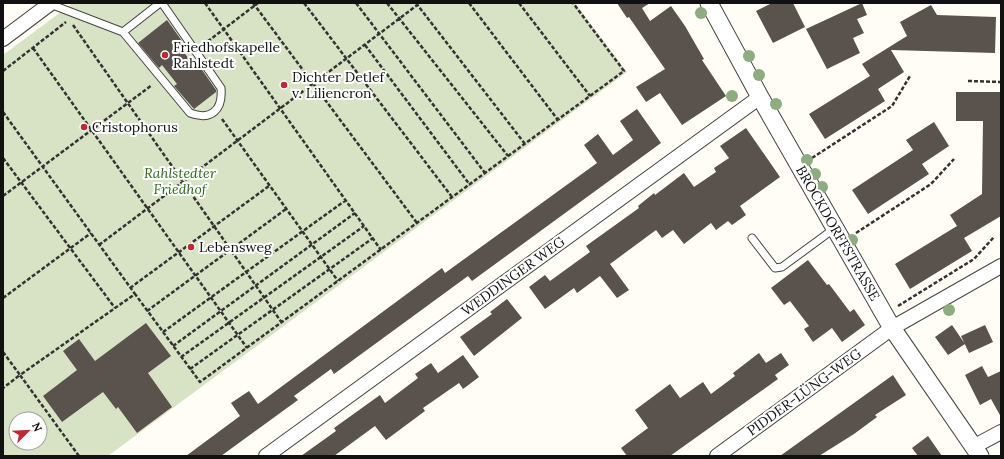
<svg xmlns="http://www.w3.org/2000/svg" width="1004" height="459" font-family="Lora,serif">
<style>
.cemetery{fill:#d8e2c4;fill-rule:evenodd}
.building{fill:#59524d}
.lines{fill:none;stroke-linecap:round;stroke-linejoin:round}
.service-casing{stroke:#444;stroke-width:9}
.minor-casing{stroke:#444;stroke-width:16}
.tertiary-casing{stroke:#444;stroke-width:19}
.path{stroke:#333;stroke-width:2.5;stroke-dasharray:4 2;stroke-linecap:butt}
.service{stroke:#fff;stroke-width:7}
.minor{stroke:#fff;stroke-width:14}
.tertiary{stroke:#fff;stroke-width:17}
.tree{fill:#8dac80}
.poi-dot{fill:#c02930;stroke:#fff;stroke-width:1.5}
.labels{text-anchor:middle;stroke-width:4;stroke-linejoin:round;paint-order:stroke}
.poi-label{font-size:14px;fill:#111;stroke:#fff;text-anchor:start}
.park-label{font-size:14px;font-style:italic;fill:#2f6921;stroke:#fff}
.street-label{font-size:14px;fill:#111;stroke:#fff}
</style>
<rect width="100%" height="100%" fill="#fffdf5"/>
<!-- cemetery -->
<path class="cemetery" d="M73,3H575L627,72L108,456H3V55ZM16,419H40V443H16Z"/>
<!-- building -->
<path class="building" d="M617,3H650L642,8L650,21L671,6L685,26L704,59L702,60L726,96L682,125L660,93L646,102L636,87L665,69L629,17L627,18Z
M772,3H793L805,27L773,43L756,11Z
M862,3L867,15L857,19L864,33L853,38L860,53L827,69L806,29Z
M931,5L937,15L996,17L995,53L891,50L904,72L878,89L885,101L825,139L809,114L870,76L862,64L907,36L900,22Z
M167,20L182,41L178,45L197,69L200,67L216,90V92L194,109L174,86L177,84L162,65L159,68L138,43Z
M956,92H1001V216L964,238L972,251L910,289L895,264L957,226L950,215L982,194L983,121H956Z
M637,109L661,143L472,281L468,276L334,374L331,369L294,396L298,400L221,456H186L240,416L231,403L249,391L258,404L442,268L445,273L597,163L584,145L598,134L613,155L633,140L620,121Z
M934,122L949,146L922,164L929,174L868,214L852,190L913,150L906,140Z
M746,128L780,177L740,206L746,215L732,225L728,221L716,230L711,223L684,244L673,230L662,238L656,230L610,264L629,290L617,298L600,276L577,293L574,288L545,309L529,287L545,275L550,281L590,252L586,246L639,208L638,206L654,193L655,195L684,173L694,187L716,172L714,168L729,158L720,146Z
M808,260L827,285L829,284L850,312L854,309L865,325L842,342L832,328L813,342L804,329L809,326L790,301L784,305L771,288Z
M507,299L522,318L474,356L460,337L492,314L490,312Z
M146,323L171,356L148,373L172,407L137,433L118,407L116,409L103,392L62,422L43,396L77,370L63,351L79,339L95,361Z
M952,325L965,344L948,355L935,337Z
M985,325L993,342L969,353L961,336Z
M759,353L766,363L781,353L789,365L775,375L778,379L670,456H627L621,448L648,428L635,410L670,384L680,398L703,382L711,394L735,376L733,373Z
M463,355L479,377L463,389L459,383L423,408L425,411L386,440L375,426L334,456H301L336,431L334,428L380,395L385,403L418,378L415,374L431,363L438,373Z
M982,366L988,377L1001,371V417L991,399L980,405L965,375Z
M893,375L906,395L875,415L877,417L854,434L819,456H780Z
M928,436L942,456H918L912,448Z"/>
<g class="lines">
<defs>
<path id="service" d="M50,4L123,32L190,113C211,121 223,110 221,88L162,3
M123,32L160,3
M752,238L775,268L782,267L835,228"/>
<path id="minor" d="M3,39L51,3
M973,447L1001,432
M266,456L760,97
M717,456L892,328L1001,266"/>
<path id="tertiary" d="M709,3L760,97L892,328L980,456"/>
</defs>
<!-- service casing -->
<use href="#service" class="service-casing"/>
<!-- minor casing -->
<use href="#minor" class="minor-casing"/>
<!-- tertiary casing -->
<use href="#tertiary" class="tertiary-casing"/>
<!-- path -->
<path class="path" d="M205,3L381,250
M253,3L417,223
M304,3L452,197
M356,3L485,173
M387,3L508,156
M416,3L525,144
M469,3L558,120
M519,3L590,96
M73,25L282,323
M203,45L258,3
M365,45L470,185
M33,48L247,348
M3,71L66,22
M968,81L1001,82
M3,112L135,294
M222,119L338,281
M3,158L115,308
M812,158L892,106L910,76
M3,196L152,85
M856,233L931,184L954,159
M99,245L420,3
M130,288L269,186
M3,298L91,233
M898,306L974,259L994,237
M147,311L286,209
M163,332L346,200
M173,346L355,213
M3,352L20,375L3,388
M181,357L364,226
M190,369L373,238
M79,456L20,375L135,294L200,382L624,71L573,3"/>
<!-- service -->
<use href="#service" class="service"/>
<!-- minor -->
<use href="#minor" class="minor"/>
<!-- tertiary -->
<use href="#tertiary" class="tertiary"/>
</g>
<!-- trees -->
<g class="tree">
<circle cx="701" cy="13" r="6"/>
<circle cx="749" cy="56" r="6"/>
<circle cx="759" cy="75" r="6"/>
<circle cx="732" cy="96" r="6"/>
<circle cx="776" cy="104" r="6"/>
<circle cx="807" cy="160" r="6"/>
<circle cx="815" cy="174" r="6"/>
<circle cx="822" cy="187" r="6"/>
<circle cx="852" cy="240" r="6"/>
<circle cx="949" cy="310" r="6"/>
</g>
<!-- markers -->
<g class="poi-dot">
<circle cx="165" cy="55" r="4"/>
<circle cx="284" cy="85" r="4"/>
<circle cx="84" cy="127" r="4"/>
<circle cx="191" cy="247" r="4"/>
</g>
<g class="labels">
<!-- poi labels -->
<g class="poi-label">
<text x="173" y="52">Friedhofskapelle<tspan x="173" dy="16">Rahlstedt</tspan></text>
<text x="292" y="82">Dichter Detlef<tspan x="292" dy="16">v. Liliencron</tspan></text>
<text x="92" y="132">Cristophorus</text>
<text x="199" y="252">Lebensweg</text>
</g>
<!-- park labels -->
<g class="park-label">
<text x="180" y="178">Rahlstedter<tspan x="180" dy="16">Friedhof</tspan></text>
</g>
<!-- street labels -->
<g class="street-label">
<text transform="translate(838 233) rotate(60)" y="5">BROCKDORFFSTRASSE</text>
<text transform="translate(513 276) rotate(-36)" y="5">WEDDINGER WEG</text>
<text transform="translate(804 392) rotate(-36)" y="5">PIDDER-LÜNG-WEG</text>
</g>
</g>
<!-- border -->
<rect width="1004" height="459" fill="none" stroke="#111111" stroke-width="8"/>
<!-- north arrow -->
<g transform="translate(28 431) rotate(66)"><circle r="19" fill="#ffffff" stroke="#a0a0a0"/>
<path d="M0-3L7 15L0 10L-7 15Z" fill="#c02930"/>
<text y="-6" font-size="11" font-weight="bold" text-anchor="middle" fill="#111111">N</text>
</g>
</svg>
